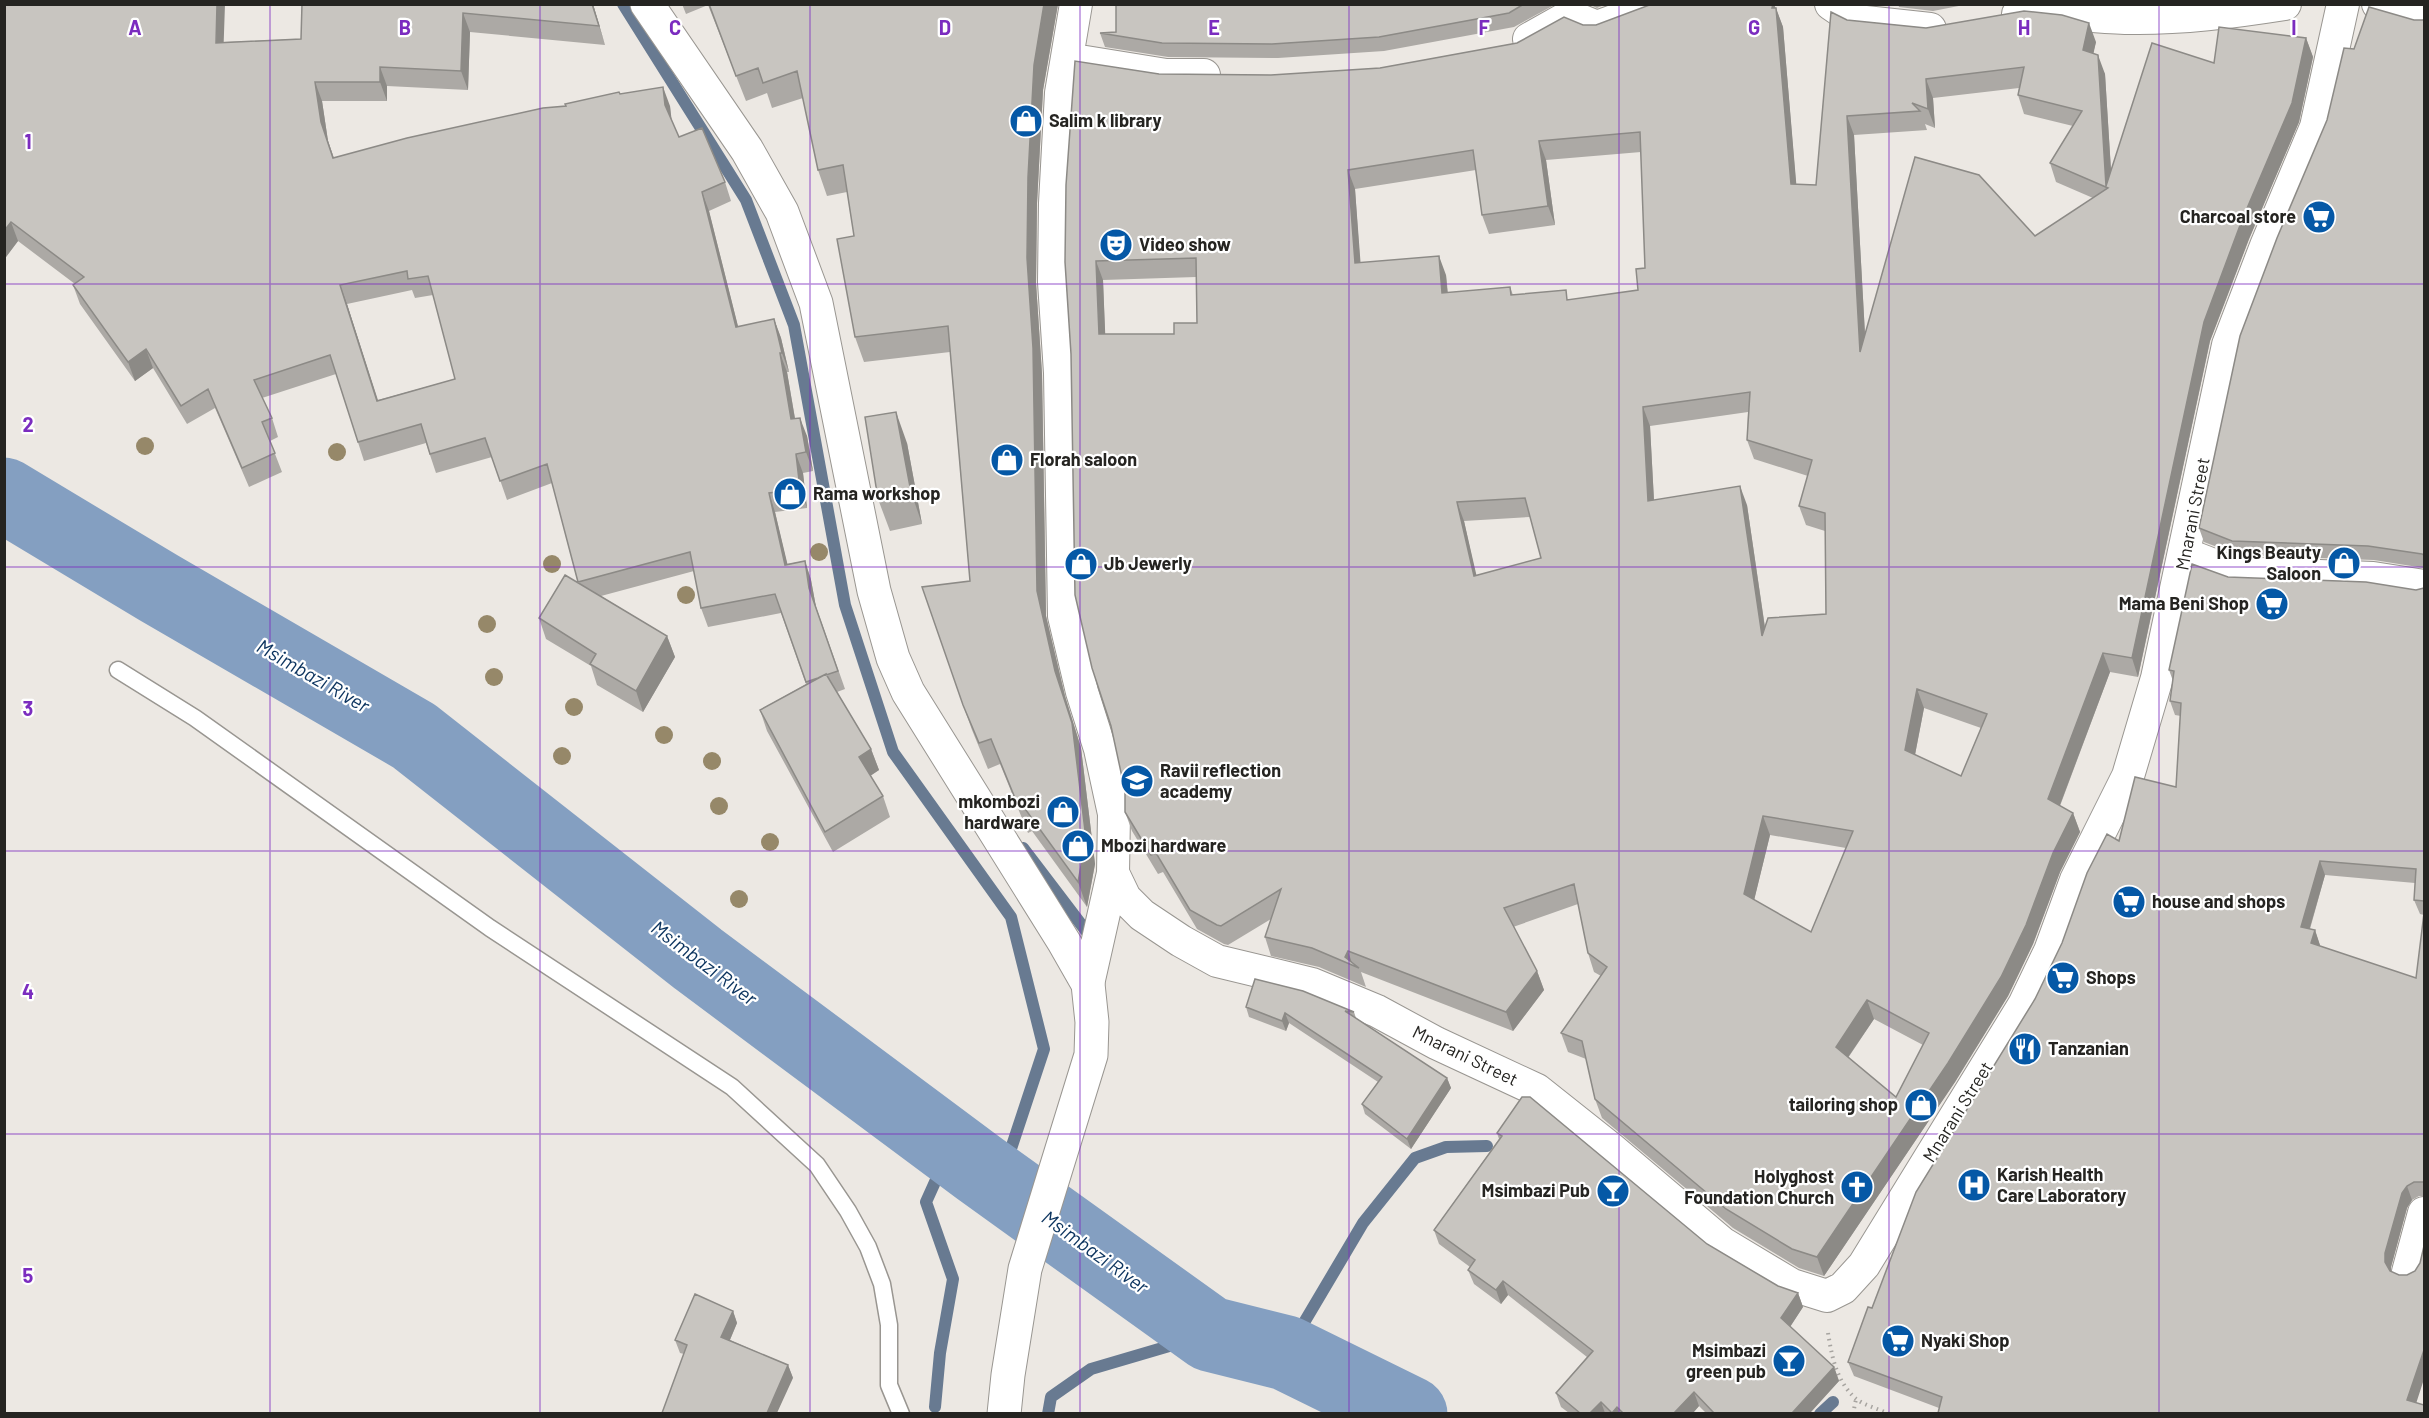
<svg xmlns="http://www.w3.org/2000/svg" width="2429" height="1418" font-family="Barlow,sans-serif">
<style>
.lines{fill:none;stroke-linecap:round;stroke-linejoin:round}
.stream{stroke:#687a91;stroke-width:12}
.river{stroke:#849fc1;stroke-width:75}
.lane-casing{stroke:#999691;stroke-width:19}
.street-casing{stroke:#999691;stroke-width:34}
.secondary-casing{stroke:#999691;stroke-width:35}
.path{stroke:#a7a4a0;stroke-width:4;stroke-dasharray:1.5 4.5;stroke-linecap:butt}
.lane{stroke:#fff;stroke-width:16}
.street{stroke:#fff;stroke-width:32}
.secondary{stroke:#fff;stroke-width:33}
.tree{fill:#968869}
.wall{fill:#aca9a5;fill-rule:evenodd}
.shaded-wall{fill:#8c8a86}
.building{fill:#c8c5c0;stroke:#8c8a86;stroke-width:1.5;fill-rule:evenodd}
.grid{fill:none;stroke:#7b2cbf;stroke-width:1.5;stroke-opacity:0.55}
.labels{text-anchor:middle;stroke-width:4.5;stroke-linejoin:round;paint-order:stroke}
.poi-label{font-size:18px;font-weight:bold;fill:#252421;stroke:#fff;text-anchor:start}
.street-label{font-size:18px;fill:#252421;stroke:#fff}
.water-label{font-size:20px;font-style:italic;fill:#0b335e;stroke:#fff}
.grid-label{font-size:20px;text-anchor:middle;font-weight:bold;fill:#7b2cbf;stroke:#fff;stroke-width:4.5;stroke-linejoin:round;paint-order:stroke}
</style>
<rect width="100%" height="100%" fill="#ece8e3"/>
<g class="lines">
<!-- stream -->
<path class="stream" d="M623,4L746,200L794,325L845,605L893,752L1011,917L1044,1049L1000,1182
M1023,848L1093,940
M1286,1353L1363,1223L1415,1158L1446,1147L1487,1146
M935,1407L940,1353L953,1279L926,1202L944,1162L980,1169
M1048,1414L1051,1397L1091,1369L1210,1334
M1820,1414L1833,1402"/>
<!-- river -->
<path class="river" d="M4,495L159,588L414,736L698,959L980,1169L1210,1334L1286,1353L1410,1414"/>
<!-- lane casing -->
<g class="lane-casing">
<path id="lane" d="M118,670L195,718L490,928L732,1087L817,1165L848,1211L868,1247L882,1284L889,1325V1385L901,1414"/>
</g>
<!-- street casing -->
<g class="street-casing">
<path id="street" d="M1076,4L1061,93L1055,203L1054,282L1060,373L1064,616L1082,692L1100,749L1114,814L1113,873L1088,984
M1831,4L1856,21L1930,29
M2378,4L2424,17
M2018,14C2048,9 2095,18 2128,18C2181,19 2234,12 2285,4
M1529,39L1570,16L1597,27L1660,4
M1067,59L1166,75H1204
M2185,554L2234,573L2373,578L2424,586
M1113,873L1125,898L1142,915L1181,941L1217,961L1312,984L1377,1011L1436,1043L1537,1090L1610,1148L1722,1243L1792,1285L1827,1296L1843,1288L1864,1265L2024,1005L2050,951L2076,880L2128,776L2157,678L2228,345L2266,246L2316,127L2343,4
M2408,1272L2424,1213"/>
</g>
<!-- secondary casing -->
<g class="secondary-casing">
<path id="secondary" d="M647,4L747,150L782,212L816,303L874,591L893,658L908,692L1064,942L1088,984L1092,1022L1091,1055L1025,1269L1008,1375L1004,1414"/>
</g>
<!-- path -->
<path class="path" d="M1828,1333C1832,1357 1836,1380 1855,1398C1863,1405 1879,1409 1889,1414
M1853,1414L1856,1399"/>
<!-- lane -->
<use href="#lane" class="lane"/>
<!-- street -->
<use href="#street" class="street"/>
<!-- secondary -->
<use href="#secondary" class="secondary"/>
</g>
<!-- trees -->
<g class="tree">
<circle cx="145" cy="446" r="9"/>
<circle cx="337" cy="452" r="9"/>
<circle cx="819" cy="552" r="9"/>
<circle cx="552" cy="564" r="9"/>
<circle cx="686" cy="595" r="9"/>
<circle cx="487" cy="624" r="9"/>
<circle cx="494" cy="677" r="9"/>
<circle cx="574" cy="707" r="9"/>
<circle cx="664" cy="735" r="9"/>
<circle cx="562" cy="756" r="9"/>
<circle cx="712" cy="761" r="9"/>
<circle cx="719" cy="806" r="9"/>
<circle cx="770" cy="842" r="9"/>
<circle cx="739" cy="899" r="9"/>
</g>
<!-- wall -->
<path class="wall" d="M4,4L223,42L301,39L302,4H593L605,45L470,32L468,90L387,86V101H322L328,141L334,158L620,94L670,106L671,120L679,137L725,182L731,201L709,211L738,327L774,319L781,338L789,372H787L795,418L807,436L813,471L803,473L807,508L775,512L787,564L805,561L811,580L816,607L845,689L837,692L871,749L879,770L870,776L883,796L890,817L833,852L767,731L760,710L806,684L781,613L708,627L701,608L694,571L601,596L667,636L675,657L643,712L597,685L591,666L546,639L539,618L578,583L552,483L507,500L492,457L436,473L426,443L364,461L336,374L262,398L272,418L278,437L270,441L282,472L249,487L215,408L187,424L153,368L135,381L80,304L73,285L75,284L18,241L6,257L4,256ZM412,290L415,298L433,295L455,379L378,400L347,304Z
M682,4H1058L1043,90L1037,203L1036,283L1042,374L1046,616L1065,696L1081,748L1095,864L1087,907L1032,831L1028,833L1000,764L988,769L972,730L963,705L970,581L950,352L864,362L855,337L854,236L847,192L827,196L818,170L803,98L772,108L767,93L746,101L708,5L686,14Z
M1116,4H1556L1514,27L1384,51L1278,58L1168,57L1105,47L1100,33L1116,32Z
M1588,4H1606L1597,8Z
M1774,4L1783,27L1796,184L1816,185L1847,20L1926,28L2096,42L2093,53L2105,74L2111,171L2214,63L2306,38L2313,57L2299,122L2249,239L2210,341L2138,677L2110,672L2060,806L2073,813L2080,832L2060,872L2033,944L2008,996L1955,1082L1824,1276L1799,1268L1733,1228L1602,1118L1595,1099L1586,1059L1568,1052L1561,1033L1601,976L1594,972L1588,953L1578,904L1513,927L1537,971L1544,990L1513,1031L1361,972L1366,987L1319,967L1271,956L1265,937L1271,919L1228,945L1224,944L1197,929L1163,872L1158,874L1132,831L1125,812V791L1071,354L1065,262L1159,74L1271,75L1380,68L1517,43L1583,25H1596ZM2019,88L2018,95L2024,114L2073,126L2050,163L2056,182L2093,198L2035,236L1865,334L1854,135L1927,130L1925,124L1935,128L1933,98ZM1641,152L1645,268L1638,290L1570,300L1513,295L1510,287L1448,293L1446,275L1360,262L1355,189L1476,170L1482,215L1489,234L1555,225L1546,160ZM1196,277L1197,323L1174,334H1105L1103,280ZM1748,412L1747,440L1754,459L1808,476L1799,506L1806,525L1825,531L1826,614L1765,627L1747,505L1654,500L1650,426ZM1530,517L1541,558L1476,576L1464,521ZM1924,708L1981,728L1961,776L1915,755ZM1770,835L1846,848L1811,932L1754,900ZM1874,1019L1923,1045L1896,1097L1848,1058Z
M1898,4H1969L1933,11L1899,7Z
M2424,19V568L2374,560L2238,555L2204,542L2199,528L2327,120L2354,49L2414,20H2423Z
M907,443L922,524L890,531L878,499Z
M2228,577L2416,590L2424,588V1196H2419L2412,1200L2407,1208L2391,1267V1271L2424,1379L1939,1408L1854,1376L1848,1362L1872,1308L2119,841L2176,787L2181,716L2175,715L2170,701L2173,681L2169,670ZM2325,875L2415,883L2414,900L2420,914L2424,915L2416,978L2320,946L2315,930L2310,929Z
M1246,1007L1354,1012L1356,1018L1447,1078L1451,1088L1411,1149L1365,1114L1362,1104L1378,1082L1289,1023L1286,1031L1249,1017Z
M1497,1133L1707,1244L1778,1286L1798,1293L1803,1307L1790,1327L1834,1367L1839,1381L1810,1413H1706L1699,1406L1693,1413H1569L1561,1407L1556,1393L1587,1357L1508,1295L1501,1304L1474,1284L1468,1270L1470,1267L1439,1244L1434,1230L1499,1139Z
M733,1311L737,1323L730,1340L788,1365L793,1378L684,1354L680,1353L675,1340Z"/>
<!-- shaded-wall -->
<path class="shaded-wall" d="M217,4H225L223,62L216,43Z
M592,4H593L605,45L599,26Z
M1044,4H1058L1043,90L1037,203L1036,283L1042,374L1046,616L1065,696L1081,748L1095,864L1087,907L1078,882L1055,671L1037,591L1027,258L1028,177L1034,65Z
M1773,4H1774L1776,10V8L1783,27L1798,204L1791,184L1772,8Z
M463,13L470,32L468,90L461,71Z
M2089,23L2096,42L2090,69L2083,50Z
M2306,38L2313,57L2299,122L2249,239L2210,341L2138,677L2132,658L2204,322Z
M2098,55L2105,74L2113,202L2106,186Z
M380,67L387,86V101L380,82Z
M1926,79L1933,98L1935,128L1928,109Z
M315,82L322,101L328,141L340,177L321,122Z
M663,87L670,106L672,123L665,105Z
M1847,116L1854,135L1867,371L1860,352Z
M1539,141L1546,160L1555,225L1548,206Z
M1348,170L1355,189L1362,282L1355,263Z
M702,192L709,211L743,346L736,327Z
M11,222L18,241L6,257L4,252V231Z
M1439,256L1446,275L1449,312L1442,293Z
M1096,261L1103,280L1106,353L1099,334Z
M340,285L347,304L384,420L377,401Z
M774,319L781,338L789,372L782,353Z
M146,349L153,368L135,381L128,362Z
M780,353L787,372L798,437L791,419Z
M1643,407L1650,426L1655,520L1648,501Z
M896,412L907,443L922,524L911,492Z
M800,418L807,436L813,471L806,452Z
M796,454L803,473L807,508L800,489Z
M1740,486L1747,505L1769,656L1762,636Z
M769,493L775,512L792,583L785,565Z
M1457,502L1464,521L1481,595L1474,576Z
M805,561L811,580L816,607L845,689L809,588Z
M667,636L675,657L643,712L636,691Z
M2103,653L2110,672L2055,818L2048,799Z
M1917,689L1924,708L1912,770L1905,750Z
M871,749L879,770L867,778L859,757Z
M2073,813L2080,832L2060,872L2033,944L2008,996L1955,1082L1824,1276L1817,1257L2053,853Z
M1763,816L1770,835L1751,913L1744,894Z
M2320,861L2325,875L2306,941L2301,927Z
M2315,930L2320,945L2317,957L2311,943Z
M1348,951L1353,966L1345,957Z
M1537,971L1544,990L1513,1031L1506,1012Z
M1867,1000L1874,1019L1842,1066L1836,1047Z
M1285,1013L1289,1023L1286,1031L1282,1021Z
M1447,1078L1451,1088L1411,1149L1407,1139Z
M2407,1186L2412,1200L2407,1208L2391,1267V1276L2385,1262V1253L2402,1193Z
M1503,1281L1508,1295L1501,1304L1496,1290Z
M1798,1293L1803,1307L1786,1333L1781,1318Z
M733,1311L737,1323L726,1349L721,1337Z
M2424,1350V1379L2413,1413L2407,1400Z
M788,1365L793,1378L777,1413H767Z
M1834,1367L1839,1381L1810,1413H1794L1793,1412Z
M1694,1392L1699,1406L1693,1413H1674Z
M1601,1402L1605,1413H1590Z
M1617,1407L1619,1413H1612Z"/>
<!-- building -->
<path class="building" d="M4,4H217L216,43L301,39L302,4H592L599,26L463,13L461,71L380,67V82H315L321,122L333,158L407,138L543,108L566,106L565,104L619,92L620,94L663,87L665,105L679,137L702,128L725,182L702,192L736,327L774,319L782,353H780L791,419L800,418L806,452L796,454L800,489L769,493L785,565L805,561L809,588L838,671L826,675V674L818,678L806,682L775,594L701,608L690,552L578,582L547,464L500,481L485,438L430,454L421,424L358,442L330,355L254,380L272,418L262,422L275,453L242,468L208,389L181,406L146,349L128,362L73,285L84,277L11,222L4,231ZM407,271L408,279L428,276L455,379L377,401L340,285Z
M709,4H1044L1034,65L1028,177L1027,258L1033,348L1037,591L1055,671L1072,723L1086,839L1078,882L1023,806L1019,808L991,739L979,743L963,705L922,587L970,581L948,326L855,337L837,239L854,236L843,165L818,170L797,71L763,83L758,68L736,76Z
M1116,4H1524L1509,13L1379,37L1272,44L1162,43L1100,33L1116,32Z
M1652,4H1773L1772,8H1776L1791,184L1816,185L1831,12L1847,20L1926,28L2024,11L2062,15L2089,23L2083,50L2098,55L2106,186L2152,43L2214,63L2219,27L2306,38L2292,103L2242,220L2204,322L2132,658L2103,653L2048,799L2073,813L2053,853L2026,925L2001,977L1948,1063L1817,1257L1792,1249L1726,1209L1595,1099L1582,1041L1561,1033L1607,967L1588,953L1574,884L1504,908L1537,971L1506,1012L1348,951L1345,957L1359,968L1312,948L1265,937L1281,889L1221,926L1217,925L1190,910L1156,853L1151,855L1125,812V791L1111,726L1092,668L1075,595L1071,354L1065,262L1066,185L1075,61L1159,74L1271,75L1380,68L1517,43L1564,17L1583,25H1596ZM2024,67L2018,95L2082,111L2050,163L2108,188L2035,236L1979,175L1915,157L1860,352L1847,116L1920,111L1912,103L1928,109L1926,79ZM1640,132L1645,268L1636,269L1638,290L1567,300L1566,290L1511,295L1510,287L1442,293L1439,256L1355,263L1348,170L1473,150L1482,215L1548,206L1539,141ZM1196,258L1197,323H1174V334H1099L1096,261ZM1750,392L1747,440L1812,460L1799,506L1825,513L1826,614L1768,618L1762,636L1740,486L1648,501L1643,407ZM1525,498L1541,558L1474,576L1457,502ZM1917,689L1987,714L1961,776L1905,750ZM1763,816L1853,831L1811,932L1744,894ZM1867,1000L1929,1033L1896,1097L1836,1047Z
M2369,7L2414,20H2423L2424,19V555L2422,554L2368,546L2232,541L2199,528L2240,336L2277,238L2327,120L2344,48L2354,49Z
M896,412L911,492L878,499L865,417Z
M2192,564L2228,577L2366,582L2416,590L2424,588V901L2414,900L2416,869L2320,861L2301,927L2315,930L2311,943L2416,978L2424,913V1182H2414L2407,1186L2402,1193L2385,1253V1262L2390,1271L2399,1275H2407L2415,1271L2420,1263L2424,1246V1350L2407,1400L2424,1405V1413H1938L1942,1397L1848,1362L1868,1307L1872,1308L1916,1192L2035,999L2062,943L2087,873L2107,834L2119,841L2135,777L2176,787L2181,703L2170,701L2174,671L2169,670Z
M565,575L667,636L636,691L590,664L596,654L539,618Z
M826,674L871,749L859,757L883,796L825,832L760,710Z
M1255,979L1303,991L1354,1012L1345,1011L1447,1078L1407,1139L1362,1104L1382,1077L1285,1013L1282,1021L1246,1007Z
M1522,1097H1530L1707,1244L1778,1286L1798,1293L1781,1318L1834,1367L1793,1412L1794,1413H1714L1694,1392L1674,1413H1623L1617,1407L1612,1413L1601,1402L1590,1413H1580L1556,1393L1593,1351L1503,1281L1496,1290L1468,1270L1475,1260L1434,1230L1502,1136L1497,1133Z
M695,1294L733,1311L721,1337L788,1365L767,1413H662L687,1345L675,1340Z"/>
<!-- grid -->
<path class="grid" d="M270,4V1414M540,4V1414M810,4V1414M1080,4V1414M1349,4V1414M1619,4V1414M1889,4V1414M2159,4V1414M4,284H2424M4,567H2424M4,851H2424M4,1134H2424"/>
<!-- icons -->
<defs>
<g id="shop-disc" transform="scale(1.725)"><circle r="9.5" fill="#0558a6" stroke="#fff"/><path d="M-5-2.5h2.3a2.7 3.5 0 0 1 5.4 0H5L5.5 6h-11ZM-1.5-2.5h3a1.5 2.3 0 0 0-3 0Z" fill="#fff"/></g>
<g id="supermarket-disc" transform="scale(1.725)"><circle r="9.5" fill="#0558a6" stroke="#fff"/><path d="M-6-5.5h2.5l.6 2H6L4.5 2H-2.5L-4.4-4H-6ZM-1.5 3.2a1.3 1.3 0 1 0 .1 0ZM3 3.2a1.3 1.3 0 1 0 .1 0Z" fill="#fff"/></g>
<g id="theatre-disc" transform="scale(1.725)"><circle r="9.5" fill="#0558a6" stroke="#fff"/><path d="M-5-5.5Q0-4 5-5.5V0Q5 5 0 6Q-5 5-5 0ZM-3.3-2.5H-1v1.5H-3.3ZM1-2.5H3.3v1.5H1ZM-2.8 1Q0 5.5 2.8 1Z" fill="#fff"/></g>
<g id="school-disc" transform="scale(1.725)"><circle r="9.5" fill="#0558a6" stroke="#fff"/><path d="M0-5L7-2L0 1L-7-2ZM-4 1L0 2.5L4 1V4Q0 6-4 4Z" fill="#fff"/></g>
<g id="restaurant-disc" transform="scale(1.725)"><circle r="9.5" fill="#0558a6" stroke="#fff"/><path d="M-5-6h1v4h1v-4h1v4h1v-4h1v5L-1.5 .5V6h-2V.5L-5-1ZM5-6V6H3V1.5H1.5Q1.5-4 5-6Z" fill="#fff"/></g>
<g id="hospital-disc" transform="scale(1.725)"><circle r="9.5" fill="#0558a6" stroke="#fff"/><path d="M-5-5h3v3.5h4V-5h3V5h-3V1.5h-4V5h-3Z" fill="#fff"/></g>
<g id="church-disc" transform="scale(1.725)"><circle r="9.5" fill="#0558a6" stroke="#fff"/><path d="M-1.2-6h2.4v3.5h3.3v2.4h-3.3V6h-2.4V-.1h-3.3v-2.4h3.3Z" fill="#fff"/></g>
<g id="bar-disc" transform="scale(1.725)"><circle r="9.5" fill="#0558a6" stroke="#fff"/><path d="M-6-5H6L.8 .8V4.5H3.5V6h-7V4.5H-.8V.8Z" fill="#fff"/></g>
</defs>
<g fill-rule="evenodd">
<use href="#shop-disc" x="1026" y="121"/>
<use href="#supermarket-disc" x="2319" y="217"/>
<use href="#theatre-disc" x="1116" y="245"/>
<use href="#shop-disc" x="1007" y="460"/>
<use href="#shop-disc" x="790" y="494"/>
<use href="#shop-disc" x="2344" y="563"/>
<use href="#shop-disc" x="1081" y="564"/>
<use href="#supermarket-disc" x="2272" y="604"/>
<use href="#school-disc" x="1137" y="781"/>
<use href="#shop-disc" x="1063" y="812"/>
<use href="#shop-disc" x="1078" y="846"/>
<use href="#supermarket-disc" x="2129" y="902"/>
<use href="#supermarket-disc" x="2063" y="978"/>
<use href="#restaurant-disc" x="2025" y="1049"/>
<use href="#shop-disc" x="1921" y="1105"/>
<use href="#hospital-disc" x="1974" y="1185"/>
<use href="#church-disc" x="1857" y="1187"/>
<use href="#bar-disc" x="1613" y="1191"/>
<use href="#supermarket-disc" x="1898" y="1341"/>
<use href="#bar-disc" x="1789" y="1361"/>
</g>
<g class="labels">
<!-- poi labels -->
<g class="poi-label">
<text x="1049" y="127">Salim k library</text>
<text x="2296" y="223" text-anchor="end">Charcoal store</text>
<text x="1139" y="251">Video show</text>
<text x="1030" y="466">Florah saloon</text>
<text x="813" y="500">Rama workshop</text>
<text x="2321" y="559" text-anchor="end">Kings Beauty<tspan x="2321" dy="21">Saloon</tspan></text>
<text x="1104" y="570">Jb Jewerly</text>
<text x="2249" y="610" text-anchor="end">Mama Beni Shop</text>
<text x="1160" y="777">Ravii reflection<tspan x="1160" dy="21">academy</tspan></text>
<text x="1040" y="808" text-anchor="end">mkombozi<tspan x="1040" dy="21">hardware</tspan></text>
<text x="1101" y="852">Mbozi hardware</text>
<text x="2152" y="908">house and shops</text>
<text x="2086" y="984">Shops</text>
<text x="2048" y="1055">Tanzanian</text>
<text x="1898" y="1111" text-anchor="end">tailoring shop</text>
<text x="1997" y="1181">Karish Health<tspan x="1997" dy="21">Care Laboratory</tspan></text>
<text x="1834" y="1183" text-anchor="end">Holyghost<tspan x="1834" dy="21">Foundation Church</tspan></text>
<text x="1590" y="1197" text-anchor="end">Msimbazi Pub</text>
<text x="1921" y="1347">Nyaki Shop</text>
<text x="1766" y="1357" text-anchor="end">Msimbazi<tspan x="1766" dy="21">green pub</tspan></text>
</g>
<!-- street labels -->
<g class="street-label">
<text transform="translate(2193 514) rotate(-79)" y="6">Mnarani Street</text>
<text transform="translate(1465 1056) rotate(26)" y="6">Mnarani Street</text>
<text transform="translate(1958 1112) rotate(-58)" y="6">Mnarani Street</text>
</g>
<!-- water labels -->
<g class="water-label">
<text transform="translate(313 676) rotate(30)" y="7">Msimbazi River</text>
<text transform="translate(704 963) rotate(37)" y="7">Msimbazi River</text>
<text transform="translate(1095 1252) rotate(36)" y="7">Msimbazi River</text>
</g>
</g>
<g class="grid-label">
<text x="135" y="35">A</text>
<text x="405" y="35">B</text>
<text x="675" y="35">C</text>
<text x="945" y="35">D</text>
<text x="1214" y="35">E</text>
<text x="1484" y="35">F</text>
<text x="1754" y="35">G</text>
<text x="2024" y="35">H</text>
<text x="2294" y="35">I</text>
<text x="28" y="149">1</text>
<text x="28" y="432">2</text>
<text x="28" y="716">3</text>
<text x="28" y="999">4</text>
<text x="28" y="1283">5</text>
</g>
<!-- border -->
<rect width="2429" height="1418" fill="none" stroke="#252421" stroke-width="12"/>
</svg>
